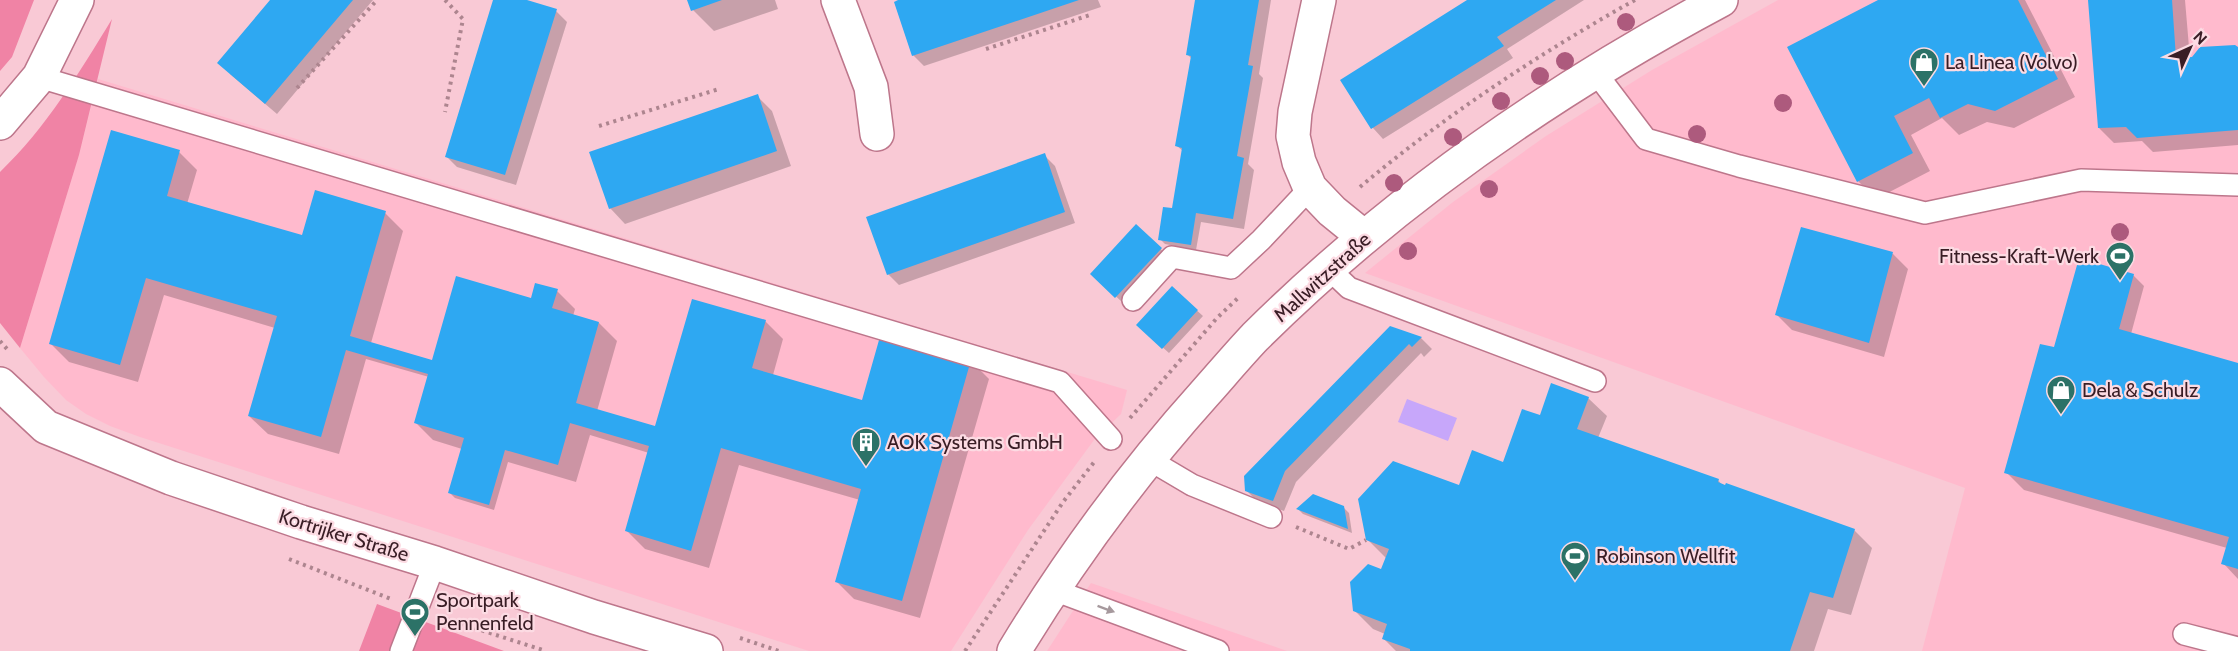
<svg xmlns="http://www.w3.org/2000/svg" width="2238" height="651" font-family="Cabin,sans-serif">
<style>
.built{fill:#ffbacd}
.green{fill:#f083a5}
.water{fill:#c7a7fa}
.shadow{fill:#0003}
.building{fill:#2ea8f2}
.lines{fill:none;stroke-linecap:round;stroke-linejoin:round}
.lane-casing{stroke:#bd768b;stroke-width:24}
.street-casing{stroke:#bd768b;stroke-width:36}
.secondary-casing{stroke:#bd768b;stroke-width:36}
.path{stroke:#ad858f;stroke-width:4;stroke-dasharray:3 4.5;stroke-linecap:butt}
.lane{stroke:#fff;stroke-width:21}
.street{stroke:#fff;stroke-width:33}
.secondary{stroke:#fff;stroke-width:33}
.tree{fill:#ad5a7d}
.oneway{fill:#a6999d}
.labels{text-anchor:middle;stroke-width:4.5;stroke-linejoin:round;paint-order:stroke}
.poi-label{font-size:20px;fill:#391d25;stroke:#fcdbe3;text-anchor:start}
.street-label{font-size:20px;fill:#391d25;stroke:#fcdbe3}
</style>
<rect width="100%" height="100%" fill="#f9c9d5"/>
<!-- built -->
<path class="built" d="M1778,0H2238V651H1922L1965,488L1365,273L1453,202L1546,136L1652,70Z
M98,79L1127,390L1121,414L1094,440L1028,530L951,651H809L140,437L110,426L86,414L66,400L44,377L20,348L79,155Z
M1091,583L1287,651H1047Z"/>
<!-- green -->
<path class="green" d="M0,0H34L12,57L0,71Z
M112,19L79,155L20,348L0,323V172C46,128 79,73 112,19Z
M377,604L504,651H359Z"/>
<!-- water -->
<path class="water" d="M1407,399L1457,418L1448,441L1398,422Z"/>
<!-- shadow -->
<path class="shadow" d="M272,0H373L277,114L230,74Z
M494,0H521L556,11L567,22L516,185L457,167L446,156Z
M689,0H775L778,9L714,31L693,10Z
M903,0H1098L1101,7L924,66L913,55Z
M1197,0H1271L1259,74L1263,78L1248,164L1254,170L1244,229L1201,222L1196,250L1165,244L1160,239L1176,211L1183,151L1177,146L1192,59L1187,54Z
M1470,0H1584L1507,49L1513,58L1383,139L1373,128L1343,80Z
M1881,0H2025L2075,97L2014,128L1987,122L1959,135L1942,118L1911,135L1930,171L1876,199L1858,181Z
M2090,0H2185L2190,59L2238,49V145L2153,152L2142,141L2114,143L2099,128Z
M757,96L772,111L791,166L625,224L610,208Z
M179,152L197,170L187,204L303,237L385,213L403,231L371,343L433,361L532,300L557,291L575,309L573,316L599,323L617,341L597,411L654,427L765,321L783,339L773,375L863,401L971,361L989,379L920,618L854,599L836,581L860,500L739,465L709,568L645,549L627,531L649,453L590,435L576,482L508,462L494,510L455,498L450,493L462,449L433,440L415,422L429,377L366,359L339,454L268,434L249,416L275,328L164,295L138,382L69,362L51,344Z
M1044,155L1055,166L1075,223L899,285L888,274Z
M1136,226L1166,254L1122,302L1092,274Z
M1802,229L1893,254L1908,269L1884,357L1792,330L1777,315Z
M2133,275L2144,286L2131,334L2238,364V579L2223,563L2227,548L2024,490L2006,472L2059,350Z
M1172,288L1203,316L1169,353L1143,330Z
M1390,327L1421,338L1432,349L1424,357L1421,353L1296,482L1284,511L1257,501L1246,490Z
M1588,398L1607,416L1598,438L1718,480L1723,486L1854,530L1872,548L1851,615L1828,609L1814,651H1396L1384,639L1385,634L1373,629L1355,611L1382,571L1386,558L1367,539L1504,463L1541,417Z
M1343,507L1349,513L1352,533L1303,514L1298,509Z"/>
<!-- building -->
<path class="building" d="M270,0H353L265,104L217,63Z
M493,0H527L557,9L505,175L445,157Z
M687,0H722L691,11Z
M898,0H1079L912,56L894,2Z
M1195,0H1259L1248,65L1253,66L1237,156L1244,158L1233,219L1196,213L1191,245L1158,240L1163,207L1172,208L1182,148L1175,146L1191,56L1186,55Z
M1467,0H1556L1497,37L1504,46L1371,129L1340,80Z
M1878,0H2018L2058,79L1995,111L1968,104L1940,118L1929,98L1894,116L1913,153L1857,182L1787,47Z
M2088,0H2172L2176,58L2192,57L2200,47L2235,45L2238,47V130L2137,138L2126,127L2098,128Z
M758,94L777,151L609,209L589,152Z
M111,130L180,150L167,196L302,235L315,190L386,211L350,336L432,360L456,276L531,298L535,283L558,289L552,308L599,322L576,403L655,426L692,299L766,320L752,368L862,400L881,333L971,360L902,601L835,582L861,489L721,448L691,551L625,531L649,446L570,423L558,465L505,450L489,505L448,493L464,438L414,423L428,374L346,350L321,437L248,416L277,316L146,278L120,365L49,344Z
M1045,153L1065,212L887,275L866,217Z
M1136,224L1162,248L1115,298L1090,274Z
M1801,227L1893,252L1869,343L1775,315Z
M2079,258L2134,274L2119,329L2238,363V569L2221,564L2229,537L2004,473L2040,344L2054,347Z
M1172,286L1198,310L1162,349L1136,325Z
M1390,326L1422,337L1412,347L1409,344L1285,471L1273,501L1245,491L1244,476Z
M1551,383L1589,397L1577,429L1719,479L1718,482L1725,485L1726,483L1855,529L1833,598L1810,592L1790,651H1410V649L1382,639L1387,624L1353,611L1350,582L1368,564L1381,569L1389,549L1366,540L1358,499L1393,461L1459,485L1472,450L1503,462L1522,409L1540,415Z
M1313,494L1344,506L1348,529L1296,509Z"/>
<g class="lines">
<!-- lane casing -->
<g class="lane-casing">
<path id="lane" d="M1596,73L1646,139L1739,166L1925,213L2081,180L2238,185
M39,77L1060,382L1111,439
M1329,269L1349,288L1595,381
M1133,300L1172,257L1231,268L1261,240L1310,188
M1148,459L1192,485L1271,517
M1051,589L1218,651
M2184,634L2238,648
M401,651L435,563"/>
</g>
<!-- street casing -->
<g class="street-casing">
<path id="street" d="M838,0L871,87L877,134
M1319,0L1295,112L1293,136L1299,162L1310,188L1332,211L1364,237
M0,123L39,77L77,0
M0,384L46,427L171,478L301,522L435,563L594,617L706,651"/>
</g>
<!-- secondary casing -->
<g class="secondary-casing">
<path id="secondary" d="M1014,651C1070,559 1134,472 1206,392C1222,374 1238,355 1255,337C1391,202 1552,90 1721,0"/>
</g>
<!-- path -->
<path class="path" d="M445,0L463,19L445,112
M986,49L1090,15
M297,88L377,0
M599,126L719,89
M1360,187C1443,117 1540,53 1635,0
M0,341L7,349
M1130,418L1217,318L1239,297
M1296,527L1349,549L1366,540
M289,559L391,599
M446,619L546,651
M740,638L779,651
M965,651L1063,502L1095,461"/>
<!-- lane -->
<use href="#lane" class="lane"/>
<!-- street -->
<use href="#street" class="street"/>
<!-- secondary -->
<use href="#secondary" class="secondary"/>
</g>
<!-- trees -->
<g class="tree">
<circle cx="1626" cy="22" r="9"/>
<circle cx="1565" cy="61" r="9"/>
<circle cx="1540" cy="76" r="9"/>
<circle cx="1501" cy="101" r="9"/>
<circle cx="1783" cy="103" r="9"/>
<circle cx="1697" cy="134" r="9"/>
<circle cx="1453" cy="137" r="9"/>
<circle cx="1394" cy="183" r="9"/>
<circle cx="1489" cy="189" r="9"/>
<circle cx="2120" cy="232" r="9"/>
<circle cx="1408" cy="251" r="9"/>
</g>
<!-- one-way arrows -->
<defs><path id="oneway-solid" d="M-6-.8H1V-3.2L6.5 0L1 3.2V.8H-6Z" transform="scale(1.5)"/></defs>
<use class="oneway" href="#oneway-solid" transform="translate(1106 609) rotate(20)"/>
<!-- icons -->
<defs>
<g id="shop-pin" transform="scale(1.5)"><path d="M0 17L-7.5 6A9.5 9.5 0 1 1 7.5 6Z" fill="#2c7267" stroke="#fcdbe3"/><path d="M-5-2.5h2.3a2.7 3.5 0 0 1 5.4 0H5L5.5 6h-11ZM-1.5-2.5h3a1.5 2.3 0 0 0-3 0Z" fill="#fff"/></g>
<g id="stadium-pin" transform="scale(1.5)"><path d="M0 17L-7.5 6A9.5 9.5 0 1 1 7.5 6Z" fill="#2c7267" stroke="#fcdbe3"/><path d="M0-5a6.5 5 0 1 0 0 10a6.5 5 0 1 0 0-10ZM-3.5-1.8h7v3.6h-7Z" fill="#fff"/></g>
<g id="building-pin" transform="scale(1.5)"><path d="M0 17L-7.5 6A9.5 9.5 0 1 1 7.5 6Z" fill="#2c7267" stroke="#fcdbe3"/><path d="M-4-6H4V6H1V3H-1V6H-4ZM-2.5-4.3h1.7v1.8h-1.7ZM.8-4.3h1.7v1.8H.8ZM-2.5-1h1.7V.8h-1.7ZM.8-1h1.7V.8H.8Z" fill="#fff"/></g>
</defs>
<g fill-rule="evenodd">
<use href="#shop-pin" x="1924" y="62"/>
<use href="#stadium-pin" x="2120" y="256"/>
<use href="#shop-pin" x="2061" y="390"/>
<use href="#building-pin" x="866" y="442"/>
<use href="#stadium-pin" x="1575" y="556"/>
<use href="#stadium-pin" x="415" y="612"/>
</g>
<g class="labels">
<!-- poi labels -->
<g class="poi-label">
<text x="1945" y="69">La Linea (Volvo)</text>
<text x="2099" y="263" text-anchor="end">Fitness-Kraft-Werk</text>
<text x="2082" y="397">Dela &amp; Schulz</text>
<text x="887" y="449">AOK Systems GmbH</text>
<text x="1596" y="563">Robinson Wellfit</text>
<text x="436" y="607">Sportpark<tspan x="436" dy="23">Pennenfeld</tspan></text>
</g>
<!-- street labels -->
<g class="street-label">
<text transform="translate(1322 277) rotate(-42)" y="7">Mallwitzstraße</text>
<text transform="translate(344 535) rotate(17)" y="7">Kortrijker Straße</text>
</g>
</g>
<!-- north arrow -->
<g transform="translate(2190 48) rotate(45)" stroke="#fcdbe3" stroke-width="4.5" paint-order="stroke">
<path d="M0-4.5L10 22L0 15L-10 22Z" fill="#391d25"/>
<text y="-9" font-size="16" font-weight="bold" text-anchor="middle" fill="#391d25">N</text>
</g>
</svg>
